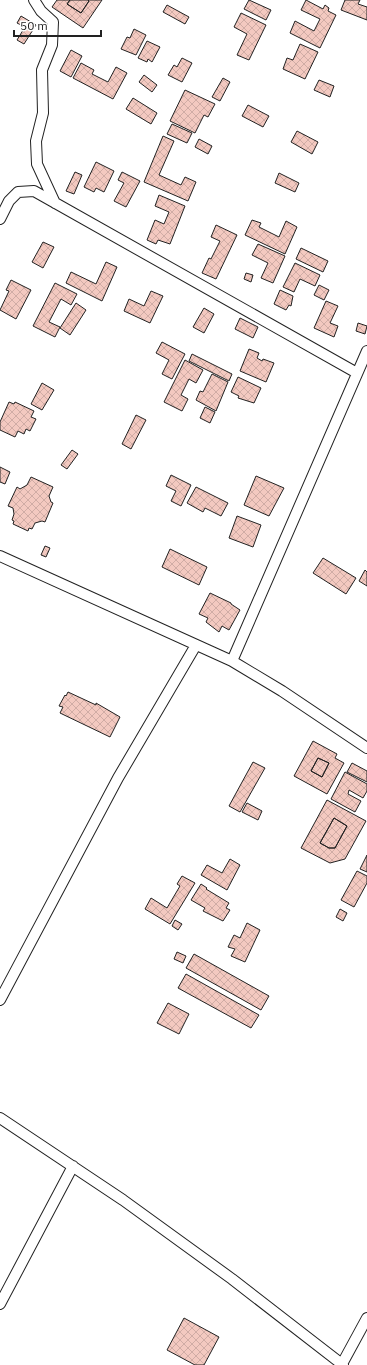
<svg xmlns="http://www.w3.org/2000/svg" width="367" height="1365" font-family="'IBM Plex Sans',sans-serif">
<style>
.building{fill:url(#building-cross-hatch);stroke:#222;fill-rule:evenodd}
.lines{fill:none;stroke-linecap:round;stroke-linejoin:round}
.minor-casing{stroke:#222;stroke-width:12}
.minor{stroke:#fff;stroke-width:10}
</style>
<defs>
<pattern id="building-cross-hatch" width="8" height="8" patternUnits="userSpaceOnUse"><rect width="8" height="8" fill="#f3c9c0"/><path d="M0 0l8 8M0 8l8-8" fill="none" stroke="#d0aca5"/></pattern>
</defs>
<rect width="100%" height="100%" fill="#fff"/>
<!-- building -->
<path class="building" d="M57,0H70L67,4L81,13L89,1L88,0H102L83,28L52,7Z
M70,0H88L89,1L81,13L67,4Z
M249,0L271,10L266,20L244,9Z
M306,0L323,9L325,5L329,8L328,11L336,15L320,48L290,33L295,21L314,31L320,19L301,10Z
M345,0H360L358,4L367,7V20L341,10Z
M167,5L189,17L185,24L163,12Z
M241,13L266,25L249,60L237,55L247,34L234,27Z
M21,16L36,25L24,44L17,40L25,27L17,23Z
M134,29L146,35L136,55L121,49L127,37L130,38Z
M147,41L160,47L152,62L148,59L147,62L138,58Z
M300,44L318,52L305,79L283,69L287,58L293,60Z
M71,50L82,56L71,77L60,71Z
M182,58L192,63L182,82L168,75L174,65L177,67Z
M81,63L94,70L92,74L108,82L116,67L127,73L113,99L73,78Z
M144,75L157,85L152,92L139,82Z
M223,78L230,82L220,101L212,97Z
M319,80L334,86L330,97L314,90Z
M185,90L215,104L208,117L204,115L195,133L170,121Z
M133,98L157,113L151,124L126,109Z
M248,105L269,116L263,127L242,116Z
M172,124L192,133L187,143L167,134Z
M297,131L318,142L312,154L291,142Z
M163,136L174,141L159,175L181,185L185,177L196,182L188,201L144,182Z
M199,139L212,146L208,154L195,147Z
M96,162L114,171L104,192L96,188L94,192L84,187Z
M75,172L82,175L74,194L66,191Z
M122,172L140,181L126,207L114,201L124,183L118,180Z
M279,173L299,183L295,192L275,183Z
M159,195L185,206L170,244L158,240L156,244L147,240L155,220L164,224L169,212L155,206Z
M252,220L261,223L259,227L279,237L286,221L297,227L285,254L245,235Z
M216,225L237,235L216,279L202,273L209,258L211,259L220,241L211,237Z
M43,242L54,247L43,268L32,262Z
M258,244L285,256L273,283L261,278L268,263L252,255Z
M301,248L328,261L323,272L296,259Z
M106,262L117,267L102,301L66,283L71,272L96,284Z
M295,263L320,275L315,286L300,279L294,292L283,287Z
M246,273L253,275L251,282L244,279Z
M11,280L31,290L16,319L0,310L9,291L6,290Z
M55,283L77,294L71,305L61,299L49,322L60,327L55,337L33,326Z
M319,285L329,290L324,300L314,295Z
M280,290L293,296L291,306L289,305L286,310L274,304Z
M151,291L163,296L150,323L124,311L129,299L144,306Z
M326,301L338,306L330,323L338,326L334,337L314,328Z
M76,303L86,310L70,335L60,328Z
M204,308L214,314L204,333L193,327Z
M240,318L258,327L253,338L235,329Z
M358,323L367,326L365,334L356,331Z
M162,342L185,354L172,379L162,374L169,360L156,353Z
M249,349L259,353L257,358L262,361L263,359L274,363L266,382L240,371Z
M192,354L232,374L229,381L189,361Z
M185,360L203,370L196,383L189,379L181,395L188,399L182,411L164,402Z
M212,374L228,382L216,411L196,400L200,391L203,392Z
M238,377L261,388L254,403L238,398L239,396L231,392Z
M42,383L54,390L42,410L31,404Z
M9,402L14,404L15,402L34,411L31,417L36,419L30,431L26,429L24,434L18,431L15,437L0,430V422Z
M205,407L215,412L210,423L200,418Z
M136,415L146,420L131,449L122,444Z
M72,450L78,454L67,469L61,465Z
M0,467L10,472L5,484L0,482Z
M171,475L191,485L181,506L171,501L176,491L166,486Z
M256,476L284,488L269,516L244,505Z
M31,477L53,487L49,496L51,502L53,503L45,522L42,521L35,523L32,529L29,528L28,531L13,524L14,521L12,520L14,514L13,508L8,506L17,487L20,489L27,485Z
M196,487L228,503L221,516L205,508L203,512L187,503Z
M237,516L261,525L253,547L229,538Z
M45,546L50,548L46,557L41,555Z
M170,549L207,567L199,585L162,567Z
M323,558L356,578L346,594L313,573Z
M365,570L367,572V586L359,581Z
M210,593L231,603V604L240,610L229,630L222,626L219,632L206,622L208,618L199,614Z
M68,692L96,705V703L120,717L110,737L60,713L63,707L59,706L65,695L66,696Z
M313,741L337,754L335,758L344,763L327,794L294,776ZM318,758L329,763L322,777L311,771Z
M318,758L329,763L322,777L311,771Z
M253,762L265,768L240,812L229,806Z
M352,763L367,771V782L347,772Z
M345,772L367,784V791L363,798L349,790L348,794L361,801L355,812L331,799Z
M327,800L366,821L345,859L330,863L301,848ZM334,818L347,826L335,848H329L320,843Z
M247,803L262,811L258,820L242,812Z
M334,818L347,826L335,848H329L320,843Z
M367,855V872L360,869Z
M230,859L240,865L227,890L201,875L207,865L222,873Z
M357,871L367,876V883L354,907L341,900Z
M182,876L195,883L170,924L145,909L151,898L167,908L180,886L177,884Z
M201,884L207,888L206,889L229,903L226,908L230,910L223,921L203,911L205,908L191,900Z
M340,909L347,913L343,921L336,917Z
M175,920L182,924L178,930L172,926Z
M247,923L260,930L245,962L231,956L235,949L228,947L234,935L240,938Z
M177,952L186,956L183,963L174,959Z
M194,954L269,996L261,1010L186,968Z
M186,974L259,1015L251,1028L178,988Z
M168,1003L189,1014L179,1034L157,1023Z
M184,1318L219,1337L204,1365H195L167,1350Z"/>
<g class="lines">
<!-- minor casing -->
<g class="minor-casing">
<path id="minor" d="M34,0L41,11L53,22L52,45L42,70L43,113L36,141L37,164L55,203
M0,219L9,201L18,192L34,191L357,373
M0,556L232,661L282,691L367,748
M232,661L367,351
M0,1000L118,778L196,645
M0,1118L123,1200L232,1279L343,1365
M0,1304L73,1166
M342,1364L367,1318"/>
</g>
<!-- minor -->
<use href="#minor" class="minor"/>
</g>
<!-- scale -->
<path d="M14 30v6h87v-6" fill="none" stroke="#222222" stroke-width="2"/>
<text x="20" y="30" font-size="12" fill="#222222" stroke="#ffffff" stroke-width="3" paint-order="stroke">50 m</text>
</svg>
